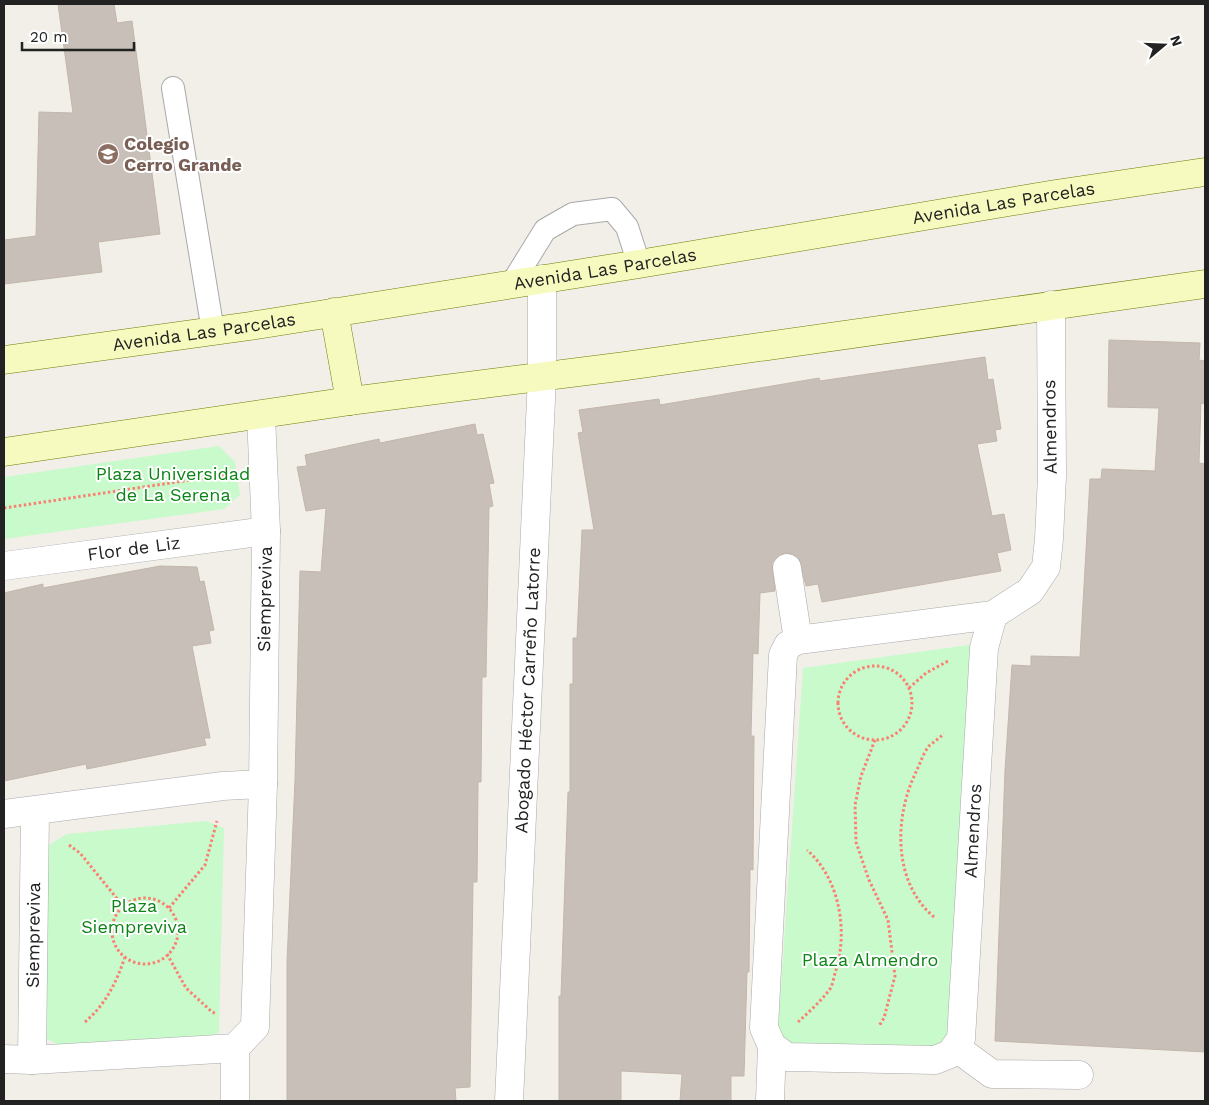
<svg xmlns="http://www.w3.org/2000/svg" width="1209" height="1105" font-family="'Work Sans',sans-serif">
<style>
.park{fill:#c8facc}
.building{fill:#c7bfb8;stroke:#c4b6ab}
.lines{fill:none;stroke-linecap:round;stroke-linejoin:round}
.lane-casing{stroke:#a9a9a9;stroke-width:24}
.street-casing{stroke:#a9a9a9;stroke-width:29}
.secondary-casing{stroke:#707d05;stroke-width:29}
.path{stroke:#fa8072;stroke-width:3;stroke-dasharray:2.5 2.5;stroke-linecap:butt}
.lane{stroke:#fff;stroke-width:22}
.street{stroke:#fff;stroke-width:28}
.secondary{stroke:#f7fabf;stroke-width:28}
.labels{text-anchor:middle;stroke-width:4;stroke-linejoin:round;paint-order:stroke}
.education-label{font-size:18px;font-weight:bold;fill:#785e54;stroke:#fff;text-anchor:start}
.street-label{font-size:18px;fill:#222;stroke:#fff}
.park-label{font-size:18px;fill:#0c8416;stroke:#fff}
</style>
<rect width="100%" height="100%" fill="#f2efe9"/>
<!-- park -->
<path class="park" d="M219,446L235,462L240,495L224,509L4,539V477Z
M976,644L952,1041L934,1054L791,1048L778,1030L803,668Z
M206,821L224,828L219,1032L204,1042L61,1046L47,1039L45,847L67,834Z"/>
<!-- building -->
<path class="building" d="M58,4H114L117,23L132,21L160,234L98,242L102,272L4,284V240L36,236L39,112L73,113Z
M1109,340L1200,343L1199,360L1205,361V404L1201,403L1199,463L1205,464V1052L995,1041L1005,770L1012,665L1031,666V656L1080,657L1090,479H1101L1102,469L1155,471L1159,408L1108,407Z
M985,357L988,380L993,379L1001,429L995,430L997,441L977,444L992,516L1004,514L1011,550L997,553L1001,571L822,602L818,584L806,586L799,559L793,554L785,553L778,556L772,563L775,591L760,593L758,654L753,653L751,736H754L753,870L750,869L749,972H747L744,1076H731V1101H680L682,1074L621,1071V1101H559V996H561L568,792H570V684H573V638H577L582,530H594L578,433L583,432L579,410L659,399L660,405L819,378L820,381Z
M475,424L477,435L483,434L494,483L489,484L493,506L489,507L486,677H482L481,782H478L477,882H473L470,1087L455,1088L456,1101H287V962L295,780L300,571L321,572L326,508L306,511L297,467L307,466L305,455L379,439L380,443Z
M160,566L197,567L200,582L204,581L214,630L209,631L211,643L192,646L210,738H204L206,745L87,769L86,764L4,781V593L43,584V588Z"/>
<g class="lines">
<!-- lane casing -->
<g class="lane-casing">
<path id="lane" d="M173,88L213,331
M511,285L545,230L573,214L612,209L627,227L639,264"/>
</g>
<!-- street casing -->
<g class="street-casing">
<g id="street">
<path d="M261,415L266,531L263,784"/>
<path id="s1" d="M4,566L266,531"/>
<path d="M787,568L798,640"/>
<path d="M993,615L984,648L961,1039L950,1054L935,1060L787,1057L772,1046L764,1028L783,655L788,645L798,640L993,615L1030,591L1046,567L1049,539L1052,476L1051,305"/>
<path d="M4,814L223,786L263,784L255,1027L235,1048L32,1060L4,1059"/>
<path d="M955,1047L992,1074L1079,1075"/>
<path d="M235,1048V1101"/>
<path id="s2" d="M32,1060L35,811"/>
<path id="s3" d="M509,1101L542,377V279"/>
<path d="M770,1101L772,1046"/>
</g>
</g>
<!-- secondary casing -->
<g class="secondary-casing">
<g id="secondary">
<path d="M334,312L350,401"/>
<path id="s4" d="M4,360L250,326L639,264L1056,194L1205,172"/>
<path d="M4,452L350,401L626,366L1205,284"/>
</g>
</g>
<!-- path -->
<path class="path" d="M4,508L230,474
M838 703a37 37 0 1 1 74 0a37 37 0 1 1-74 0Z
M909,688L926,673L950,660
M875,740L861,776L855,805L856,842L869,880L888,920L895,976L884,1018L879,1026
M69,845L80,853L123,906
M112 931a33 33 0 1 1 66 0a33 33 0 1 1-66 0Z
M169,908L205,865L217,821
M934,917C892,882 894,815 917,770C920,763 924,752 929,746C934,742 939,738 944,734
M167,954L186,988L212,1012L217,1014
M85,1022C106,1004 116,983 125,957
M798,1022C809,1012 821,1001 830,989C833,984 834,976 836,970C848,931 840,879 807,850"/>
<!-- lane -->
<use href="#lane" class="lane"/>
<!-- street -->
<use href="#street" class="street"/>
<!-- secondary -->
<use href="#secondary" class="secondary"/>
</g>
<!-- icons -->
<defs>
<g id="school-disc" transform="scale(1.125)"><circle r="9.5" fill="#8d6e63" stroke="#fff"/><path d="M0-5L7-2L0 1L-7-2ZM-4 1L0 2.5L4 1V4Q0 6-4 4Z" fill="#fff"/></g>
</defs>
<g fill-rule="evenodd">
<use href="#school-disc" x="108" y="154"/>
</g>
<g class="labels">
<!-- education labels -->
<g class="education-label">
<text x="124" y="150">Colegio<tspan x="124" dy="21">Cerro Grande</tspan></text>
</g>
<!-- street labels -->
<g class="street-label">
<text dy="6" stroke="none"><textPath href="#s4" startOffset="1012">Avenida Las Parcelas</textPath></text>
<text dy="6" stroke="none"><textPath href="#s4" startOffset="608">Avenida Las Parcelas</textPath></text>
<text dy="6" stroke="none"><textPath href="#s4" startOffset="202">Avenida Las Parcelas</textPath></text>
<text transform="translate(1050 427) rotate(-91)" y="6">Almendros</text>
<text dy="6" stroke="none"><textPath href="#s1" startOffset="131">Flor de Liz</textPath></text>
<text transform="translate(265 599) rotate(-89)" y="6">Siempreviva</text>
<text dy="6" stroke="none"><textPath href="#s3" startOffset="411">Abogado Héctor Carreño Latorre</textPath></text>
<text transform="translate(973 831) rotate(-87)" y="6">Almendros</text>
<text dy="6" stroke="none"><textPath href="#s2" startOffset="125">Siempreviva</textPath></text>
</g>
<!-- park labels -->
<g class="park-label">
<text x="173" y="480">Plaza Universidad<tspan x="173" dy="21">de La Serena</tspan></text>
<text x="134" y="912">Plaza<tspan x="134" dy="21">Siempreviva</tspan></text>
<text x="870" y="966">Plaza Almendro</text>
</g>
</g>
<!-- border -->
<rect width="1209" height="1105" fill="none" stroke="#222222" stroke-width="10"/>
<!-- north arrow -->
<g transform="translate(1164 45) rotate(71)" stroke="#ffffff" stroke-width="4" paint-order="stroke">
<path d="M0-4L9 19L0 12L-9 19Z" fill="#222222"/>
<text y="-8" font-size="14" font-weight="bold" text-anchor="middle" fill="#222222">N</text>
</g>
<!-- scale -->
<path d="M22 42v8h112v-8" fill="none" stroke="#222222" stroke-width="2.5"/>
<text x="30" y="42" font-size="15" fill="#222222" stroke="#ffffff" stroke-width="4" paint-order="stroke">20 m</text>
</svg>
